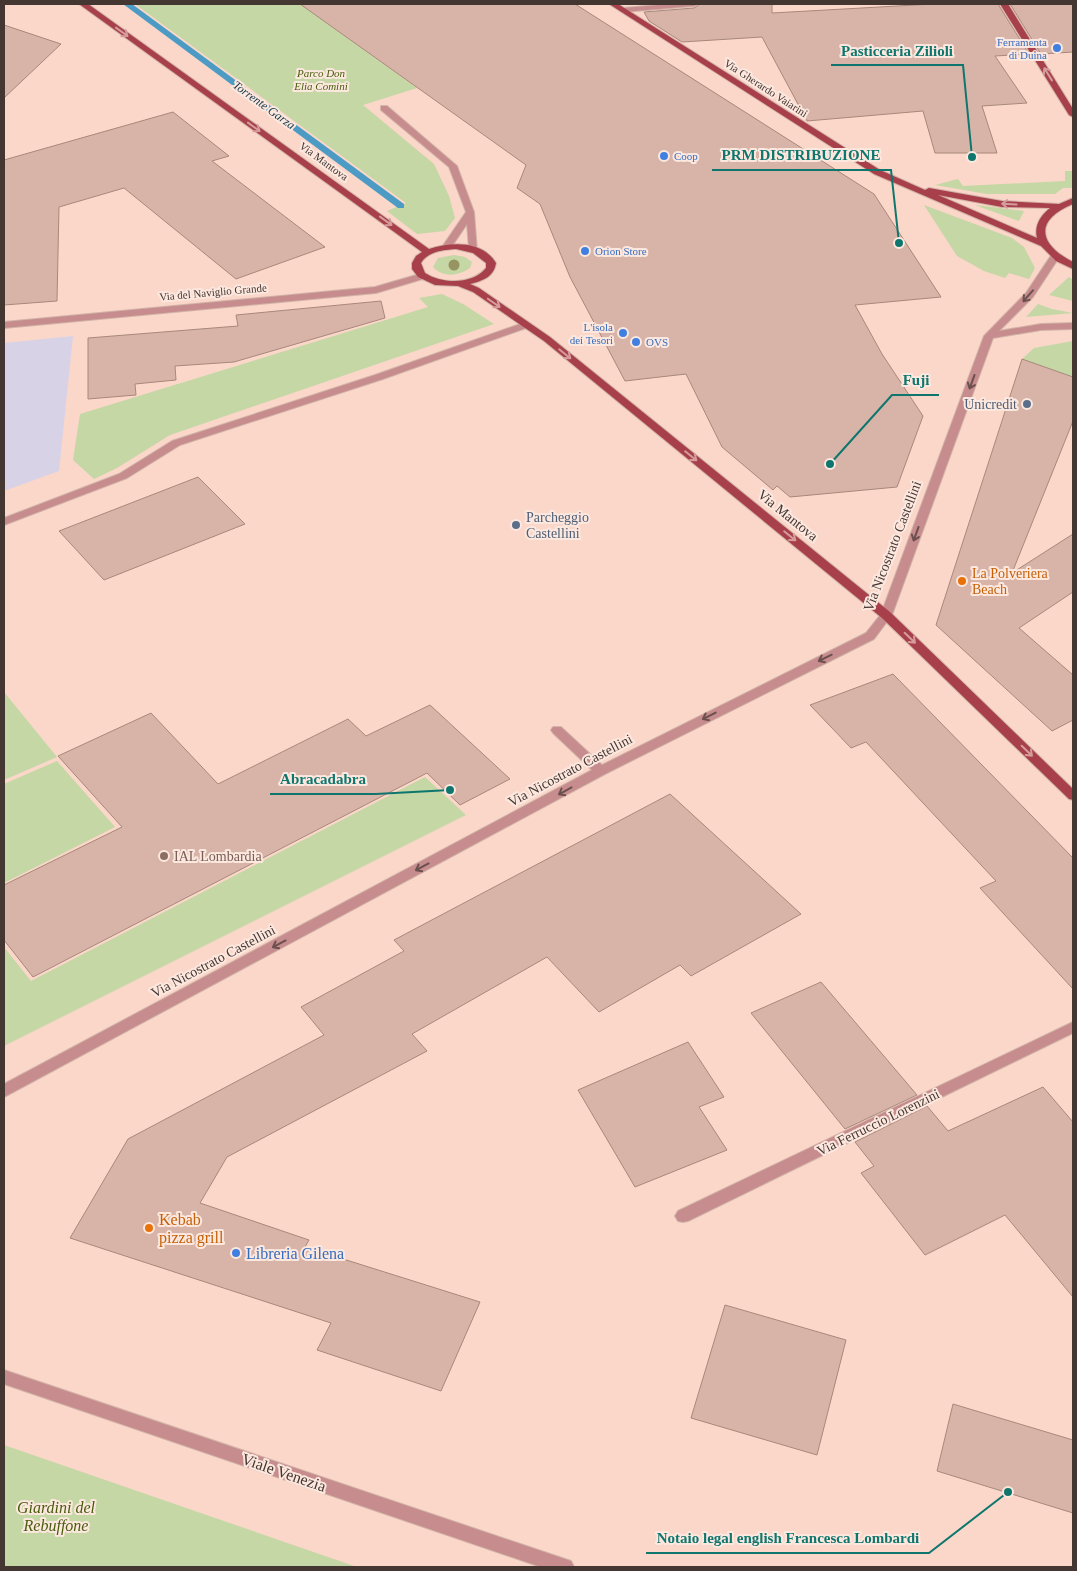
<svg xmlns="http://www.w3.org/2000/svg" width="1077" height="1571" font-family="Georgia,serif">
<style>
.education{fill:#d8d2e7}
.green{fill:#c4d7a4}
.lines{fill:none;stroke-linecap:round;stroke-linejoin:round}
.stream{fill:#4b9bc5;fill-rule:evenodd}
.building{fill:#d7b4a7;stroke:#a8887b}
.minor-casing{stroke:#d2b4a8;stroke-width:2}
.major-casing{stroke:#d2b4a8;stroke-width:2}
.minor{fill:#c78c8e;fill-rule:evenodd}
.major{fill:#a7404b;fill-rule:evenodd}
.tree{fill:#989462}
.oneway{stroke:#d69c9c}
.oneway2{stroke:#6b504d}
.shop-dot{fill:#3f7fe0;stroke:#fde8df;stroke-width:2}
.service-dot{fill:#5c6f8a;stroke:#fde8df;stroke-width:2}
.food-dot{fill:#e8710a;stroke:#fde8df;stroke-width:2}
.education-dot{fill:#8d6e63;stroke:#fde8df;stroke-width:2}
.labels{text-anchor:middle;stroke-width:4;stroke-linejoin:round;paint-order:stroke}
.far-shop-label{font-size:11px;fill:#366cbe;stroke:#fde8df;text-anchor:start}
.far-park-label{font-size:11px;font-style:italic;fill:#475d0d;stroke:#fde8df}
.far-street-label{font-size:11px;fill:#443631;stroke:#fde8df}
.far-water-label{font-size:12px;font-style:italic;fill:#0f3345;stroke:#fde8df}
.service-label{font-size:14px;fill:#4e5e75;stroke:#fde8df;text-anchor:end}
.street-label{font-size:14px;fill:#443631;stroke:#fde8df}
.food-label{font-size:14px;fill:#c56008;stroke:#fde8df;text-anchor:start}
.education-label{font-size:14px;fill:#785e54;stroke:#fde8df;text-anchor:start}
.near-food-label{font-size:16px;fill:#c56008;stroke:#fde8df;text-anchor:start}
.near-shop-label{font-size:16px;fill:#366cbe;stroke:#fde8df;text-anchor:start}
.near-street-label{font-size:16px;fill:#443631;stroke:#fde8df}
.near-park-label{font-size:16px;font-style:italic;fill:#475d0d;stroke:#fde8df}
.leader{fill:none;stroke:#0f766e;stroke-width:2}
.callout-dot{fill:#0f766e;stroke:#fde8df;stroke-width:2}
.callout-label{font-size:15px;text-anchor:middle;font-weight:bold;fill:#0f766e;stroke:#fde8df;stroke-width:4;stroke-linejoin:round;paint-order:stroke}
</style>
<rect width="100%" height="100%" fill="#fad7c9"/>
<!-- education -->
<path class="education" d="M73,336L59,471L4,491V343Z"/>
<!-- green -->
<path class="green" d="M135,4H300L417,88L363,105L434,164L449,196L455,218L445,231L417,234L387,211L406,203Z
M1065,171H1073V188H1063L1055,194H987L935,185L958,179L963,186L1065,181Z
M924,205L1012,238L1024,247L1035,268L1029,279L1009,273L1005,278L984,271L957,256Z
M975,205L1024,211L1019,221Z
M454,255L465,257L472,262L470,268C459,276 443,278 433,267L438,258Z
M1069,277L1073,280V301L1049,295Z
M442,294L463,304L494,324L170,435L117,468L94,479L73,460L80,414L428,307L419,298Z
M1038,304L1052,309L1073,313L1026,317Z
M1073,341V377L1022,359L1034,348Z
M4,692L57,757L4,780Z
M57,761L115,827L4,883V784Z
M425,777L466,815L4,1046V947L31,981Z
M4,1445L357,1567H4Z"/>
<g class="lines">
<!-- stream -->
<path class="stream" d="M123,4H132L404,204V208H398Z"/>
</g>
<!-- building -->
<path class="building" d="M300,4H575L874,194L941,297L855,305L882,354L923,416L897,487L790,497L777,486L773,490L722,447L686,374L625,381L570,277L540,204L517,188L526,165Z
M700,4H772V13L933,4H998L1029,54L995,56L1027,103L982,106L997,153H935L923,111L807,121L762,37L682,42L649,21L644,12L694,8Z
M1010,4H1073V52L1041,54Z
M4,25L61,44L4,98Z
M173,112L229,156L212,161L325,247L236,279L124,188L59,207L57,301L4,305V160Z
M381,301L385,318L234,362L175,366L176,380L135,384L136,395L88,399V338L238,326L236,315Z
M1022,359L1073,377V421L1012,573L1073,534V592L1019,628L1073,675V720L1052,731L936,625Z
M198,477L245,524L104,580L59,531Z
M893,674L1073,858V989L980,888L996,881L866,742L851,748L810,705Z
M430,705L510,779L460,805L427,773L33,977L4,940V885L122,827L58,756L151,713L218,784L348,719L366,736Z
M670,794L801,914L691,976L680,965L599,1012L547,957L412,1034L427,1051L227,1157L200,1203L309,1240L305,1247L480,1302L441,1391L317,1350L331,1323L70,1238L128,1139L324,1035L301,1007L404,951L394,940Z
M821,982L917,1095L845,1129L751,1013Z
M688,1042L724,1097L699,1107L727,1150L635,1187L578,1090Z
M1043,1087L1073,1122V1297L1005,1215L925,1255L861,1173L874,1166L855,1142L927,1106L948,1131Z
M725,1305L846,1340L817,1455L691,1418Z
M953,1404L1073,1440V1513L937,1471Z"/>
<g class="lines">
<!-- minor casing -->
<g class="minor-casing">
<path id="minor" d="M670,4H698L694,6L623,12L619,10L623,8Z
M381,106H387L457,166L474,212L477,251L469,249L467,224L450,249L442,247L466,212L449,167L381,110Z
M1055,253L1060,256L1033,297L999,331L1041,324L1073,323V329L1041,330L993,338L892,615L874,639L605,774L4,1097V1084L592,770L553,733L551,730L553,727H561L602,765L866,633L881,614L984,336L1026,293L1052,254Z
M423,273L426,274V278L376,293L4,328V322L375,287Z
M526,322L529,323V327L383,379L180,445L127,478L4,525V518L119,474L172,441L375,375Z
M1073,1022V1033L688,1221L683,1222L678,1221L675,1216L678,1211Z
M4,1370L565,1559L571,1561L574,1567H541L4,1384Z"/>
</g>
<!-- major casing -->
<g class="major-casing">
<path id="major" d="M79,4H88L429,249C451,242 482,240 496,263C494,277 482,281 470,284L479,288L550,337L890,612L1073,789V800L1069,799L882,618L544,341L473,292L458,286L435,285L418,277L412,269V263L416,256L422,252ZM456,249L473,253L486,263V268C472,285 442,284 425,273L421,263C428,251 444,250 456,249Z
M609,4H618L880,170L925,190L929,188L1002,201L1059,204L1073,198V204C1034,220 1038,244 1073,262V269L1056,261L1041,246L874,174ZM938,195L1002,207L1050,208C1040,216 1034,226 1037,238Z
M1000,4H1008L1073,109V117L1069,115Z"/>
</g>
<!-- minor -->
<use href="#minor" class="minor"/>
<!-- major -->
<use href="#major" class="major"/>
</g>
<!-- trees -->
<circle class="tree" cx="454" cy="265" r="5.5"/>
<!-- one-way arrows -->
<defs><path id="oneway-shaft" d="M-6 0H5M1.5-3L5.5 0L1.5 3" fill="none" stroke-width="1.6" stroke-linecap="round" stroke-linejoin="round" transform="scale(1.25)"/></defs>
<g class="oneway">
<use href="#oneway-shaft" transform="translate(122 32) rotate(36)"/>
<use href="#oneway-shaft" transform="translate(1048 74) rotate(-122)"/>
<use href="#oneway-shaft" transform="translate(254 127) rotate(36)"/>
<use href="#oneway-shaft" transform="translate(1009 204) rotate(-177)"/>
<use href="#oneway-shaft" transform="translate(386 221) rotate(36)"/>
<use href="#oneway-shaft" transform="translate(494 303) rotate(35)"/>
<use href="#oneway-shaft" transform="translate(565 354) rotate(39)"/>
<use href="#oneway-shaft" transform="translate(691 456) rotate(39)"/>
<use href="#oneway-shaft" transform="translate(790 536) rotate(39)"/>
<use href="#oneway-shaft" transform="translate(910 638) rotate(44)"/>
<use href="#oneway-shaft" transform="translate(1027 751) rotate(44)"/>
</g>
<g class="oneway2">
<use href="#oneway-shaft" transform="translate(1028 296) rotate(131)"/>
<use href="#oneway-shaft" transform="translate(972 382) rotate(110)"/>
<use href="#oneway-shaft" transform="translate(916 534) rotate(110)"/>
<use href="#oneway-shaft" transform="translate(825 658) rotate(154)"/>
<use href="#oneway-shaft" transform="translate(709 716) rotate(153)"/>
<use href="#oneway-shaft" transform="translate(565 791) rotate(151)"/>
<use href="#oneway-shaft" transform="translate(422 867) rotate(152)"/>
<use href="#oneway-shaft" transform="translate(279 944) rotate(152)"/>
</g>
<!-- markers -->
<g class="shop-dot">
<circle cx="1057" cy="48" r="5"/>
<circle cx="664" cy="156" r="5"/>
<circle cx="585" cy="251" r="5"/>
<circle cx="623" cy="333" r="5"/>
<circle cx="636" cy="342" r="5"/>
<circle cx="236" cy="1253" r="5"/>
</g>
<g class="service-dot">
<circle cx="1027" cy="404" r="5"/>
<circle cx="516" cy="525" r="5"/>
</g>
<g class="food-dot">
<circle cx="962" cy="581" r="5"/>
<circle cx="149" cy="1228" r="5"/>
</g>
<circle class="education-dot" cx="164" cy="856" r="5"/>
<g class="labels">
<!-- far-shop labels -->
<g class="far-shop-label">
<text x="1047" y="46" text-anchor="end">Ferramenta<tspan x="1047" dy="13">di Duina</tspan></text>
<text x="674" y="160">Coop</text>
<text x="595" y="255">Orion Store</text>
<text x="613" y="331" text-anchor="end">L'isola<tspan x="613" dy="13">dei Tesori</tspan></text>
<text x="646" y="346">OVS</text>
</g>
<!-- far-park labels -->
<g class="far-park-label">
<text x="321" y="77">Parco Don<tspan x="321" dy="13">Elia Comini</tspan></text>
</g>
<!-- far-street labels -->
<g class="far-street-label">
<text transform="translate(766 88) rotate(33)" y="4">Via Gherardo Vaiarini</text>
<text transform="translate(324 161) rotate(36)" y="4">Via Mantova</text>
<text transform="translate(213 292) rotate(-5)" y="4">Via del Naviglio Grande</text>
</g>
<!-- far-water labels -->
<g class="far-water-label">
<text transform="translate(264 105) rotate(36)" y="4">Torrente Garza</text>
</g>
<!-- service labels -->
<g class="service-label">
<text x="1017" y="409">Unicredit</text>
<text x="526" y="522" text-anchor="start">Parcheggio<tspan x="526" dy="16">Castellini</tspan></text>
</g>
<!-- street labels -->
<g class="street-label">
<text transform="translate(788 515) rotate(39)" y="5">Via Mantova</text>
<text transform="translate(892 546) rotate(-69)" y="5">Via Nicostrato Castellini</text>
<text transform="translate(570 770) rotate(-28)" y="5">Via Nicostrato Castellini</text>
<text transform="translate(213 961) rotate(-28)" y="5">Via Nicostrato Castellini</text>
<text transform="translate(878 1122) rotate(-26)" y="5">Via Ferruccio Lorenzini</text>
</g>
<!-- food labels -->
<g class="food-label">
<text x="972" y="578">La Polveriera<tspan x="972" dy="16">Beach</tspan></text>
</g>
<!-- education labels -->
<g class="education-label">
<text x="174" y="861">IAL Lombardia</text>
</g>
<!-- near-food labels -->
<g class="near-food-label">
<text x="159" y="1225">Kebab<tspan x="159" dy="18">pizza grill</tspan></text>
</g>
<!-- near-shop labels -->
<g class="near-shop-label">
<text x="246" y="1259">Libreria Gilena</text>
</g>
<!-- near-street labels -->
<g class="near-street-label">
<text transform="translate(284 1472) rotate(19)" y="6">Viale Venezia</text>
</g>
<!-- near-park labels -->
<g class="near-park-label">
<text x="56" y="1513">Giardini del<tspan x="56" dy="18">Rebuffone</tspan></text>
</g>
</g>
<!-- callouts -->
<path class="leader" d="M972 157L963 65H831M899 243L891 170H712M830 464L892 395H939M450 790L376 794H270M1008 1492L929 1553H646"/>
<g class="callout-dot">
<circle cx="972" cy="157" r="5"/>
<circle cx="899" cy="243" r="5"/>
<circle cx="830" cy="464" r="5"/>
<circle cx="450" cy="790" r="5"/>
<circle cx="1008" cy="1492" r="5"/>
</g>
<g class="callout-label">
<text x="897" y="56">Pasticceria Zilioli</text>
<text x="801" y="160">PRM DISTRIBUZIONE</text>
<text x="916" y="385">Fuji</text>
<text x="323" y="784">Abracadabra</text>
<text x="788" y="1543">Notaio legal english Francesca Lombardi</text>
</g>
<!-- border -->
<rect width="1077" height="1571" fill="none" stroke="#443631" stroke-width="10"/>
</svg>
